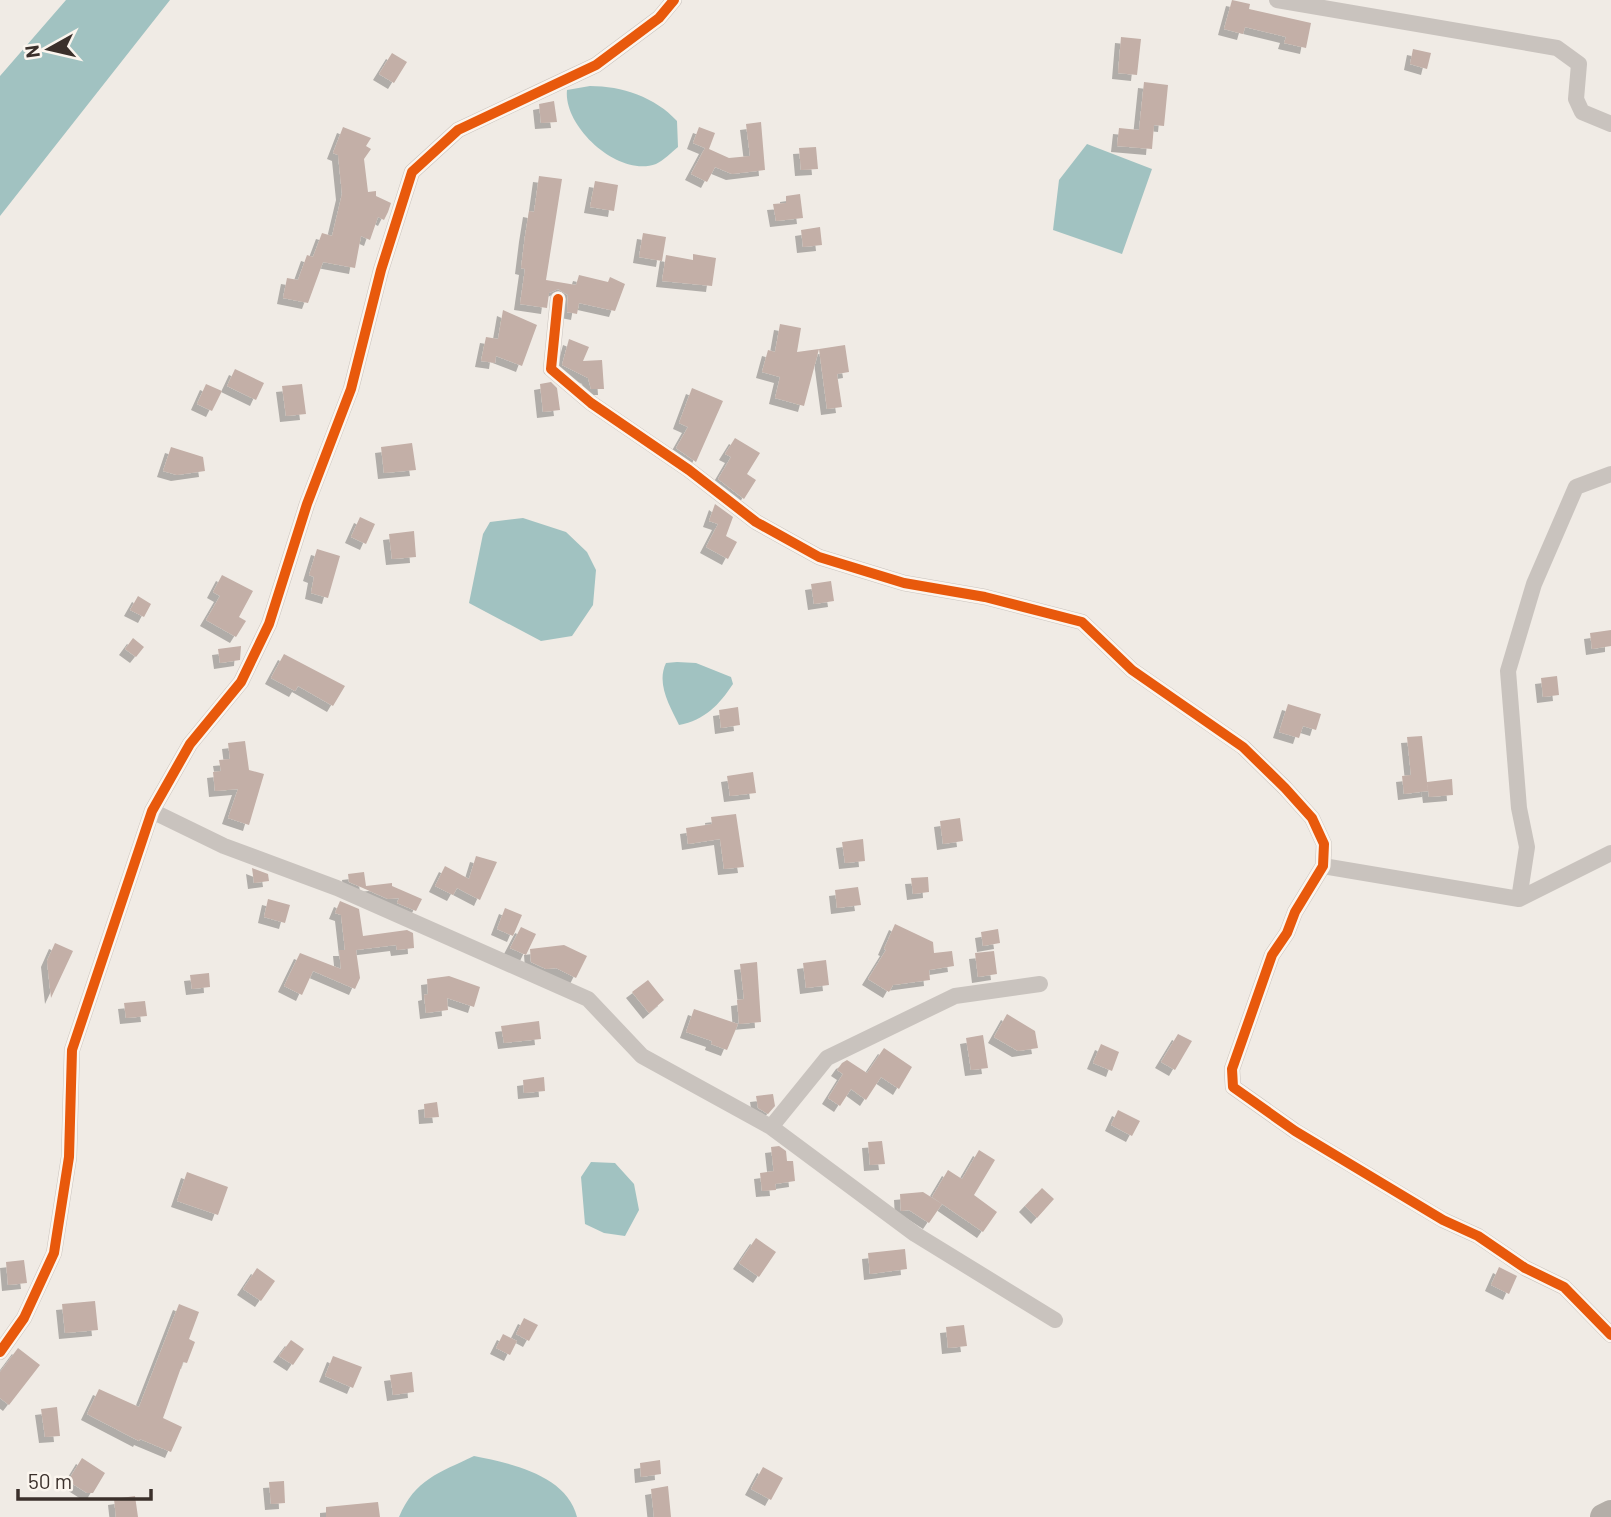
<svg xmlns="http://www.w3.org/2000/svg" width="1611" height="1517" font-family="Barlow,sans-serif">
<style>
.water{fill:#a1c2c1}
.building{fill:#c3afa7;filter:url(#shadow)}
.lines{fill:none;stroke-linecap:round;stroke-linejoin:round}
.minor{stroke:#c9c3be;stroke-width:16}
.trunk{stroke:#b4aea8;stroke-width:26}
.cycleway-casing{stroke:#fbf5ee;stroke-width:15}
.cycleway{stroke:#e8590c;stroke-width:10}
</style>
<defs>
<filter id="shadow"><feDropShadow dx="-6" dy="6" stdDeviation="0" flood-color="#0004"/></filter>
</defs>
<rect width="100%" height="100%" fill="#f0ebe5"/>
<!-- water -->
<path class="water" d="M66,0H170L0,216V76Z
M590,86C622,86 655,97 677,121L678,147C672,152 663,161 656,164C619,178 563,127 567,90Z
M1087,144L1152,169L1122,254L1053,230L1059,180Z
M523,518L566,532L587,552L596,570L593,605L572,636L541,641L469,603L483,534L490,522Z
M677,662L696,663L731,677L733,684C719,705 705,720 679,725C670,706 656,684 666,663Z
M591,1162L615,1163L634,1184L639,1210L625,1236L604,1233L585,1224L581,1177Z
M474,1456C510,1463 567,1475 577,1517H399C415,1479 439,1473 474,1456Z"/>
<!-- building -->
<path class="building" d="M1232,0L1250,4L1249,9L1311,23L1306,48L1284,43L1286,37L1245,27L1243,34L1224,29Z
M1121,37L1141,39L1137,75L1118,73Z
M1413,49L1431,53L1427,69L1410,64Z
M392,53L407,62L394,83L379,74Z
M1144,82L1168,85L1164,126L1154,125L1152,149L1117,146L1119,128L1139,130Z
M554,101L557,122L541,123L539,104Z
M761,122L765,170L732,174L715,167L707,182L691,174L705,148L693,143L699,127L715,133L709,149L729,158L750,156L746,124Z
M343,127L371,138L366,146L371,149L364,159L368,192L376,191V196L391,203L388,212L384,220L378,217L370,240L361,236L355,268L323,262L308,303L283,298L287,278L298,280L307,255L313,257L322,233L332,236L342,194L338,155L333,153Z
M816,147L818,169L801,170L799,148Z
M539,176L562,179L546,280L576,285L579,275L608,282L610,277L625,284L615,311L579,303L577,314L567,312L568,295L558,289L549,293L547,308L520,304L525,269L521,268L525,236L529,211L534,212Z
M595,181L618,185L614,211L590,207Z
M800,194L803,218L776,221L773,204L786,203V196Z
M820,227L822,245L803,247L801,230Z
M643,233L666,237L662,261L639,257Z
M693,254L716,258L712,286L662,281L666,255L693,260Z
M503,310L537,325L522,366L496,356L495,363L481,361L486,337L498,339Z
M780,324L801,328L797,352L819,349L804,406L775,398L780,377L762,372L768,350L775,352Z
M569,339L589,347L583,361L602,360L604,389H591L588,378L562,365Z
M845,345L849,372L837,374L842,407L827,409L819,349Z
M235,369L264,383L256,400L227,386Z
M551,382L557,388L560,410L543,412L540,384Z
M206,384L222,391L212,411L197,404Z
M302,384L306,414L286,416L282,386Z
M692,388L723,401L696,462L676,448L688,427L679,423Z
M735,438L760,453L747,474L756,480L744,499L718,479L731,457L725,454Z
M412,443L416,470L384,473L381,447Z
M171,447L203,457L205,471L177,475L163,471Z
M715,504L733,517L726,536L737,542L728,559L706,547L718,524L709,521Z
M360,517L375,524L366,544L351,537Z
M414,531L416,557L392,559L389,534Z
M317,549L340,556L328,598L311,593L314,577L309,575Z
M222,575L253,591L239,617L246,621L236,637L206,620L220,596L213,592Z
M831,581L834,601L814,604L811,584Z
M138,596L151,604L144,617L130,610Z
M1611,630V646L1592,649L1590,633Z
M133,638L144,647L136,657L125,649Z
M241,646L240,660L220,663L218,649Z
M284,654L345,686L333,706L298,686L295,691L271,678Z
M1557,676L1559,695L1543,697L1541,678Z
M1288,704L1321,714L1316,730L1303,726L1299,738L1279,732Z
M738,707L740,725L721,728L719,710Z
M1422,736L1428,791L1404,794L1402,776L1411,775L1407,737Z
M245,741L249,770L264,774L249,825L228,818L238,789L215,791L213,772L221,771L219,760L230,759L228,743Z
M753,772L756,793L730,796L727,776Z
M1452,779L1453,795L1429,797L1427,782Z
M736,814L744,867L724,869L720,839L688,844L686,828L712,824L711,817Z
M960,818L963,841L943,844L940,821Z
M863,839L865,861L845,863L842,842Z
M476,856L497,862L480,900L457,888L453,895L435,886L445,866L469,879Z
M252,868L268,874L269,881L254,883Z
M364,872L366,886L392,883V886L422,899L416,911L397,903L399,898L388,899L349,882L348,874Z
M928,877L929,892L913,894L911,878Z
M858,887L861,905L837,908L835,890Z
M268,899L290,905L285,923L264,917Z
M340,901L359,909L363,936L407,930L413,933L414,948L397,950L396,945L356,950L360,978L355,989L313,971L302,995L284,986L300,953L341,969L339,950H345L341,915L335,913Z
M505,908L522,915L513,936L497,929Z
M895,924L933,942L934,953L952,951L954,966L929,970L930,980L893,985L889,992L868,979L886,950L884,949Z
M521,927L536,934L526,955L510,948Z
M998,929L1000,943L983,946L981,932Z
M55,943L73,951L51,998L47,961Z
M564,945L587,956L576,978L556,968L546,969L531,962L530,949Z
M994,951L997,974L978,977L975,953Z
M826,960L829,985L806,988L803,963Z
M757,962L761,1022L739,1024L737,1000L744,999L740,964Z
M209,973L210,987L192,989L190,975Z
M449,976L480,987L474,1007L447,998L448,1010L426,1013L424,995L428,994L427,979Z
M648,980L664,1000L649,1013L632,992Z
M145,1001L147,1016L126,1018L124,1003Z
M694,1009L738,1024L727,1050L711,1044L712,1041L686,1032Z
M1007,1014L1035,1031L1038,1048L1018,1051L994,1037Z
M539,1021L541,1039L504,1043L501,1026Z
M1178,1034L1192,1041L1175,1070L1161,1062Z
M983,1035L988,1068L971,1070L966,1038Z
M1101,1044L1119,1052L1112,1071L1093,1063Z
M884,1048L912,1067L899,1089L881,1077L866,1100L851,1089L840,1106L828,1098L843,1074L837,1070L842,1063L847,1060L867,1073Z
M544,1077L545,1091L524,1093L523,1080Z
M773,1094L775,1106L768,1114L758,1108L756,1096Z
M437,1102L439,1117L425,1118L424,1104Z
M1118,1110L1140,1121L1132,1136L1111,1125Z
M882,1141L885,1164L870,1165L868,1142Z
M779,1146L786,1151L787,1161H793L795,1181L775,1184L771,1147Z
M979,1150L995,1160L974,1195L997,1212L983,1232L932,1197L948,1170L962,1179Z
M774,1171L776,1190L762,1191L760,1173Z
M187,1172L228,1187L218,1215L177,1201Z
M1042,1188L1054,1199L1037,1218L1025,1206Z
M923,1192L942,1204L929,1223L909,1210L901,1211L900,1194Z
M756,1238L776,1252L759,1277L739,1263Z
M905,1249L907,1269L870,1274L868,1253Z
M24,1260L27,1283L8,1285L6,1262Z
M1499,1267L1517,1276L1509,1294L1491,1285Z
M257,1268L275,1281L261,1301L243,1289Z
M95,1301L98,1330L65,1333L62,1304Z
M179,1304L199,1312L189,1339L195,1342L187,1363L183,1362L163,1418L182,1427L171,1452L140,1439L139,1441L87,1414L99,1389L139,1407Z
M524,1318L538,1325L529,1341L516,1334Z
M964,1325L967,1346L948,1348L946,1327Z
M503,1334L517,1341L510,1355L496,1348Z
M291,1340L304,1349L293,1365L279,1356Z
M18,1348L40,1365L9,1405L0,1398V1372Z
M333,1356L362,1367L353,1388L325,1376Z
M412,1372L414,1392L393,1395L390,1375Z
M57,1407L60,1436L45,1437L41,1409Z
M82,1458L105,1473L93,1493H87L68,1481Z
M660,1460L661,1474L641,1477L640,1463Z
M763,1467L783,1478L771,1500L751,1489Z
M284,1481L285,1503L271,1504L269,1482Z
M668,1486L671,1517H654L651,1489Z
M135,1496L138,1517H116L114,1499Z
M378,1502L380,1517H326V1507Z"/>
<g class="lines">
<!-- minor -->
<path class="minor" d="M1277,0L1557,48L1579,64L1576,99L1582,112L1611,124
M558,299L551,369L591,403L689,470L756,522L819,557L904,583L985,597L1082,622L1132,670L1243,747L1285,788L1312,818L1324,844L1323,866L1295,912L1287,933L1272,955L1232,1069L1233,1087L1295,1131L1443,1220L1478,1236L1525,1268L1564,1287L1611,1335
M152,811L224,846L337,888L588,999L642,1056L771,1127L915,1234L1055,1320
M1323,866L1519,899L1611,853
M1519,899L1527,847L1519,808L1508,671L1534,584L1576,487L1611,474
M771,1127L827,1058L955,996L1040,984
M0,1352L24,1318L54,1253L69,1157L72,1050L152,811L190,744L241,682L269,624L307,504L351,389L381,270L412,172L458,130L596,65L659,18L674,0"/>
<!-- trunk -->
<path class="trunk" d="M1603,1517L1611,1513"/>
<!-- cycleway casing -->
<g class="cycleway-casing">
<path id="cycleway" d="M558,299L551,369L591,403L689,470L756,522L819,557L904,583L985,597L1082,622L1132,670L1243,747L1285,788L1312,818L1324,844L1323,866L1295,912L1287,933L1272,955L1232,1069L1233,1087L1295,1131L1443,1220L1478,1236L1525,1268L1564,1287L1611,1335
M0,1352L24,1318L54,1253L69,1157L72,1050L152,811L190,744L241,682L269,624L307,504L351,389L381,270L412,172L458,130L596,65L659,18L674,0"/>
</g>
<!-- cycleway -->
<use href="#cycleway" class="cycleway"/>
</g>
<!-- north arrow -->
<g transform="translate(49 49) rotate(262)" stroke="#fbf5ee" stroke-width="5" paint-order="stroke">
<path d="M0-5L12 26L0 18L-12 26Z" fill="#3b302b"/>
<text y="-10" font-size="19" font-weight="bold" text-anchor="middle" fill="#3b302b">N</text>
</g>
<!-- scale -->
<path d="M18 1489v10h133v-10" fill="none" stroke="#3b302b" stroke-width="3.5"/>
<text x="28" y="1489" font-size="21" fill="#3b302b" stroke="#fbf5ee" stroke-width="5" paint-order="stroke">50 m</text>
</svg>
